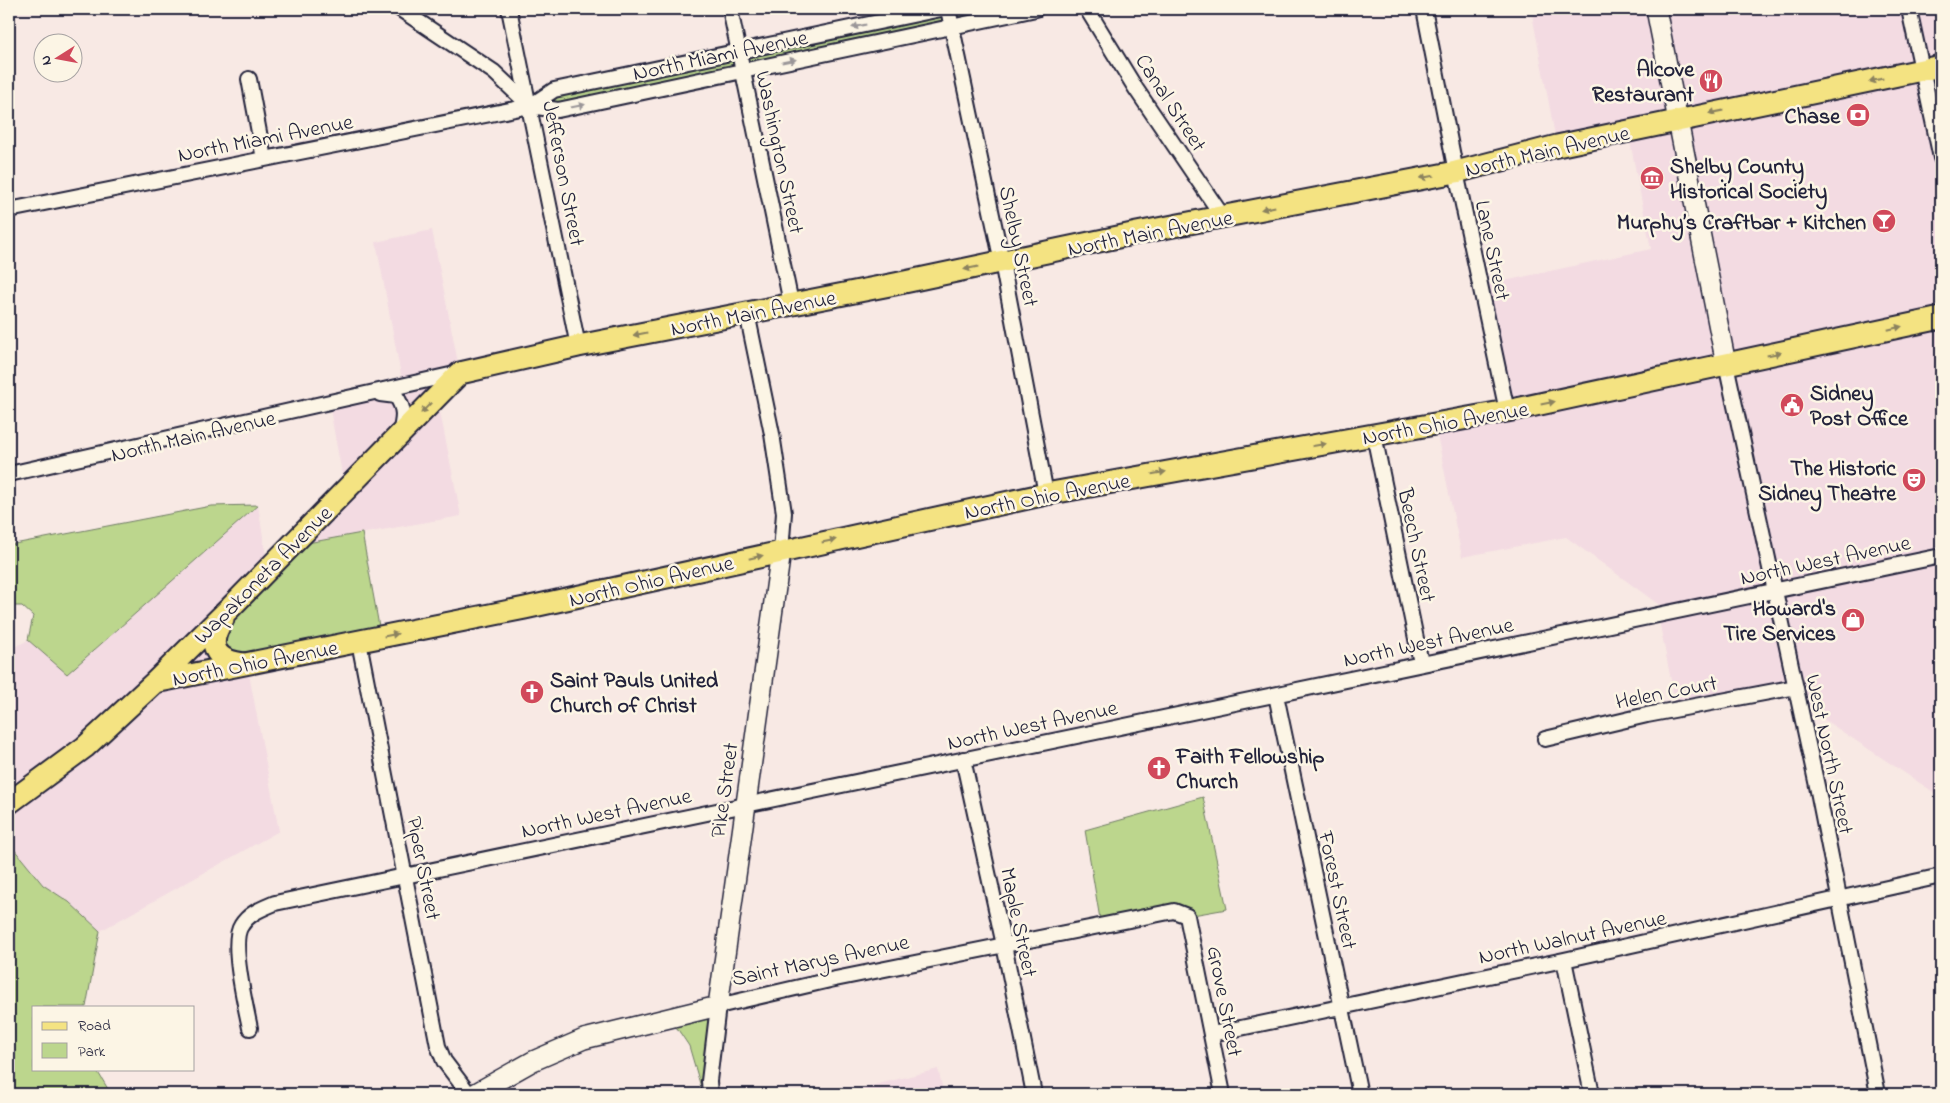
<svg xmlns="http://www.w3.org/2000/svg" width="1950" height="1103" font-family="'Indie Flower',sans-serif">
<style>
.built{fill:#f3dbe2}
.green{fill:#bcd68d;stroke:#6f7c64}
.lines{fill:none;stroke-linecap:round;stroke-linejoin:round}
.minor-casing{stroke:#22223b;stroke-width:18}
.secondary-casing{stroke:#22223b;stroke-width:22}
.primary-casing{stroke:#22223b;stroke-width:25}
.minor{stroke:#fcf5e5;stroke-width:14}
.secondary{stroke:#fcf5e5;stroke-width:19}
.primary{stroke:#f4e382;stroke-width:21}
.oneway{fill:#9a9698}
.oneway2{fill:#8b825e}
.labels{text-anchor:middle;stroke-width:5;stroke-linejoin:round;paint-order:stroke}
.street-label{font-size:22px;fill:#22223b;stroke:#fcf5e5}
.poi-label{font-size:22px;font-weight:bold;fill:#22223b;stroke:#fcf5e5;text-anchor:end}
</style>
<rect width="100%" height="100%" fill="#f8e9e4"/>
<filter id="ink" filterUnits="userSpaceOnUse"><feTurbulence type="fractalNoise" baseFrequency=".02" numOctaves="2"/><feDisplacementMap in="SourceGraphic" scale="10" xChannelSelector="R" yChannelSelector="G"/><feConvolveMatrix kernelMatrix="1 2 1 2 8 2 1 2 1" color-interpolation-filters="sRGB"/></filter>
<g filter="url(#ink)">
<!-- built -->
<path class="built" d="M1531,9H1941V797L1799,703L1795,687L1677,710L1658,615L1669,612L1566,537L1462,557L1435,425L1507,411L1481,286L1651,249L1628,131L1557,146Z
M432,230L460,373L437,397L461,516L291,546L345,490L329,404L403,386L376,242Z
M258,505L268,569L247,664L279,831L100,931L69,902L43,885L9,843V650L28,640L67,674Z
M938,1069L944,1094H844L843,1093Z"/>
<!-- green -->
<path class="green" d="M941,9H1036L558,110L530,106L554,90Z
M1941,66V158L1923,70Z
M258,505L67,674L28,640L33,616L22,606H9V545L211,506Z
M362,533L381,637L247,664L214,637L291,546Z
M1203,797L1227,909L1187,916L1101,925L1085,830Z
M9,843L43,885L69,902L100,931L86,1007H34V1069H96L111,1094H9Z
M718,1006L710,1094H703L689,1046L677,1028L658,1020Z"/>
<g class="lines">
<!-- minor casing -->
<g class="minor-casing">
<path id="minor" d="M400,9L494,72L530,106
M509,9L578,346
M730,9L791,303
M948,9L1002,262L1046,494
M1087,9L1136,89L1223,217
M1424,9L1456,172L1507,411
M1909,9L1941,158
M249,79L264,159
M530,106L554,90L941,9
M9,210L530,106L558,110L1036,9
M747,313L772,434L784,513L781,551
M1726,364L1817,786L1878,1094
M380,394L396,396C405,409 404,417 400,433
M1374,435L1421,663
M9,474L459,373
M359,642L438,1046L444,1061L469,1094
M1276,695L1360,1094
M1545,739L1647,715L1796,687
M963,759L1004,945L1034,1094
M1564,960L1592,1094
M250,1028C246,1008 230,942 241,926C249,913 261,909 275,903L1941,556
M1212,1034L1564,960L1941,876
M710,1094L709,1081L718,1006L830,980L1174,911L1187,916L1223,1094"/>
</g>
<!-- secondary casing -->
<g class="secondary-casing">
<path id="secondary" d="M1656,9L1726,364
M474,1094L533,1061L584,1039L718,1006L781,551"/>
</g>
<!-- primary casing -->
<g class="primary-casing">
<path id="primary" d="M223,619C207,645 213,660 244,664
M155,682L525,608L1046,494L1507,411L1941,318
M9,803L85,747L155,682L230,608L460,373L578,346L895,284L1137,233L1456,172L1557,146L1941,66"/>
</g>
<!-- minor -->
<use href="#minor" class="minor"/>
<!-- secondary -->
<use href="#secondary" class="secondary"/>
<!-- primary -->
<use href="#primary" class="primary"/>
</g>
<!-- one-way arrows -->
<defs><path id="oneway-solid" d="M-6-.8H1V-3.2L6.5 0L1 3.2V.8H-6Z" transform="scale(1.25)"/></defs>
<g class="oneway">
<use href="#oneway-solid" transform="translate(859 26) rotate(168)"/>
<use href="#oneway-solid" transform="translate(789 61) rotate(-12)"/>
<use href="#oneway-solid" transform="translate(578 106) rotate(-12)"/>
</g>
<g class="oneway2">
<use href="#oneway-solid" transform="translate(1876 80) rotate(168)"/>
<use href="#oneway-solid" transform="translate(1716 112) rotate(169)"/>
<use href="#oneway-solid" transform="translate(1427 177) rotate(169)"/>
<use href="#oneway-solid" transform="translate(1268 208) rotate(168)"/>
<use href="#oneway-solid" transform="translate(971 268) rotate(168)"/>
<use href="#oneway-solid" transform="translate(1895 328) rotate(-13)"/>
<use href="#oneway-solid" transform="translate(640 334) rotate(169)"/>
<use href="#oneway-solid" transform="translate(1774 354) rotate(-12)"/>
<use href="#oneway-solid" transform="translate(1548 403) rotate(-12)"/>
<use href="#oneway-solid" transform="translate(426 408) rotate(134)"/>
<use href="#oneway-solid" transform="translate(1319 445) rotate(-10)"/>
<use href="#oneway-solid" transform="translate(1159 473) rotate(-10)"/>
<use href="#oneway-solid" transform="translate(829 541) rotate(-12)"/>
<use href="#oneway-solid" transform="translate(756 557) rotate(-13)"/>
<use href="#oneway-solid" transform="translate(391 635) rotate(-11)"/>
</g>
</g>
<!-- icons -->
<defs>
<g id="restaurant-disc" transform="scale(1.25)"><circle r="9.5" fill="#d1495b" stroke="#fcf5e5"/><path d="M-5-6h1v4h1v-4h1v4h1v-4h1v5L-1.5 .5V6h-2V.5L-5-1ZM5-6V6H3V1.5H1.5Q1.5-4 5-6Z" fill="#fff"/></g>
<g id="bank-disc" transform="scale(1.25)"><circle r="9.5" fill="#d1495b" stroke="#fcf5e5"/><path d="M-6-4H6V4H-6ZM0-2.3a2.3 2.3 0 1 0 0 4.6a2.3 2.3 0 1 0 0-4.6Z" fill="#fff"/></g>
<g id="museum-disc" transform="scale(1.25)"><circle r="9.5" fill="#d1495b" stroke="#fcf5e5"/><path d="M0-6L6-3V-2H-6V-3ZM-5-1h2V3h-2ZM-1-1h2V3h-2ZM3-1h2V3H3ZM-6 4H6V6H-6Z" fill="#fff"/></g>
<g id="bar-disc" transform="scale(1.25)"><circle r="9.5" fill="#d1495b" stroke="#fcf5e5"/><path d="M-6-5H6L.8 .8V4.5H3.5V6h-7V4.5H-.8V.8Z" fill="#fff"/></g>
<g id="civic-disc" transform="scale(1.25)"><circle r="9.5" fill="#d1495b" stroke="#fcf5e5"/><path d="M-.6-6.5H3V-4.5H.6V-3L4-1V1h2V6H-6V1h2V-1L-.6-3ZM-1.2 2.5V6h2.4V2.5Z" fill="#fff"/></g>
<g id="theatre-disc" transform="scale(1.25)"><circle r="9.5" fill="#d1495b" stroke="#fcf5e5"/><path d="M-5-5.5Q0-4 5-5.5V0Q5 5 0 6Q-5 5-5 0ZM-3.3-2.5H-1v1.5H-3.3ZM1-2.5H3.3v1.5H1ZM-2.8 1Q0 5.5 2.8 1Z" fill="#fff"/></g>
<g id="shop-disc" transform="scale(1.25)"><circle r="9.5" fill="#d1495b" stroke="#fcf5e5"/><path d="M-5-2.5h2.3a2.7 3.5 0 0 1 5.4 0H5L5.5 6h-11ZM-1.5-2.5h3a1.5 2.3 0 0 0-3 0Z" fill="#fff"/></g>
<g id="church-disc" transform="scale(1.25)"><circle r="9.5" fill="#d1495b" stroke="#fcf5e5"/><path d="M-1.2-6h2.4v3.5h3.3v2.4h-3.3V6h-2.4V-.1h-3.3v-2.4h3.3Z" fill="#fff"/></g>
</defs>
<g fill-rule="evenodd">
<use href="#restaurant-disc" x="1711" y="81"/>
<use href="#bank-disc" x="1858" y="115"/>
<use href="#museum-disc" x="1652" y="178"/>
<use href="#bar-disc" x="1884" y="221"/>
<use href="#civic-disc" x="1792" y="405"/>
<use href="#theatre-disc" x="1914" y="480"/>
<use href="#shop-disc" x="1853" y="620"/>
<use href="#church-disc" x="532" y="692"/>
<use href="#church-disc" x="1159" y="768"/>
</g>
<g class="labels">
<!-- street labels -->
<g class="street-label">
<text transform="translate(720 54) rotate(-12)" y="8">North Miami Avenue</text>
<text transform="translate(1172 102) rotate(57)" y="8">Canal Street</text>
<text transform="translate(265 137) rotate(-11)" y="8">North Miami Avenue</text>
<text transform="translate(1547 150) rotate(-13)" y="8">North Main Avenue</text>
<text transform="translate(781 152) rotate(78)" y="8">Washington Street</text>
<text transform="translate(565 173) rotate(79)" y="8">Jefferson Street</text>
<text transform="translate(1150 232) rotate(-11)" y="8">North Main Avenue</text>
<text transform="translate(1020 246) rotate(78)" y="8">Shelby Street</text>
<text transform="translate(1494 250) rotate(78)" y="8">Lane Street</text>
<text transform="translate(753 312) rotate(-11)" y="8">North Main Avenue</text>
<text transform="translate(1445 422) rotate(-10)" y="8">North Ohio Avenue</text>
<text transform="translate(193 435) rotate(-13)" y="8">North Main Avenue</text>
<text transform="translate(1047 495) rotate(-11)" y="8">North Ohio Avenue</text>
<text transform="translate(1418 545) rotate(78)" y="8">Beech Street</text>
<text transform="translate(1825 559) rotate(-12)" y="8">North West Avenue</text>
<text transform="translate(262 574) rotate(-45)" y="8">Wapakoneta Avenue</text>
<text transform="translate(651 580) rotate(-13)" y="8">North Ohio Avenue</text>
<text transform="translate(1428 641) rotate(-12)" y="8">North West Avenue</text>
<text transform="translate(255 662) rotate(-11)" y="8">North Ohio Avenue</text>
<text transform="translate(1666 691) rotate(-11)" y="8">Helen Court</text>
<text transform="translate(1032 724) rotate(-12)" y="8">North West Avenue</text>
<text transform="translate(1831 754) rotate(78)" y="8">West North Street</text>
<text transform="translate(723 790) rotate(-82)" y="8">Pike Street</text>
<text transform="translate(606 812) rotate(-12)" y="8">North West Avenue</text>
<text transform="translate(425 868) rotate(79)" y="8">Piper Street</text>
<text transform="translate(1339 890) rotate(78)" y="8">Forest Street</text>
<text transform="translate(1020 922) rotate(78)" y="8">Maple Street</text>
<text transform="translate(1572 936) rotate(-12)" y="8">North Walnut Avenue</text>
<text transform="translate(820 959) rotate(-12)" y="8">Saint Marys Avenue</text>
<text transform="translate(1226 1001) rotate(79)" y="8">Grove Street</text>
</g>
<!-- poi labels -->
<g class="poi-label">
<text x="1694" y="76">Alcove<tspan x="1694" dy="25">Restaurant</tspan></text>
<text x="1840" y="123">Chase</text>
<text x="1670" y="173" text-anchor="start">Shelby County<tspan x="1670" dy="25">Historical Society</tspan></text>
<text x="1866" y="229">Murphy’s Craftbar + Kitchen</text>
<text x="1810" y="400" text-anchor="start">Sidney<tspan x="1810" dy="25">Post Office</tspan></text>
<text x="1896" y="475">The Historic<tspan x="1896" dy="25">Sidney Theatre</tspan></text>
<text x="1836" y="615">Howard's<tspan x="1836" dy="25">Tire Services</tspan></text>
<text x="550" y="687" text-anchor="start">Saint Pauls United<tspan x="550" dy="25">Church of Christ</tspan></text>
<text x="1176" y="763" text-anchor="start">Faith Fellowship<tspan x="1176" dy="25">Church</tspan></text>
</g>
</g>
<!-- margin -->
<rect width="1950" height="1103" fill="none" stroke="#fcf5e5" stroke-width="30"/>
<rect x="15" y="15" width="1920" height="1073" fill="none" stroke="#22223b" stroke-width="2" filter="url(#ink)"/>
<!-- legend -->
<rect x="32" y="1006" width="162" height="65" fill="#fcf5e5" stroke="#a5a1a1"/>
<rect x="42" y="1022" width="25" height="8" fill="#f4e382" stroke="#a5a1a1"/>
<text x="78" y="1030" font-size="15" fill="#22223b">Road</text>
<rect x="42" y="1043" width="25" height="15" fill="#bcd68d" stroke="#a5a1a1"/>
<text x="78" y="1056" font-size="15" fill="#22223b">Park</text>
<!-- north arrow -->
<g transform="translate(58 58) rotate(259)"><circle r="24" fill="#fcf5e5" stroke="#a5a1a1"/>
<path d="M0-4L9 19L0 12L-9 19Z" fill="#d1495b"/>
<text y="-8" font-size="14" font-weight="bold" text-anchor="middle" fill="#22223b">N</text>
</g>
</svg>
